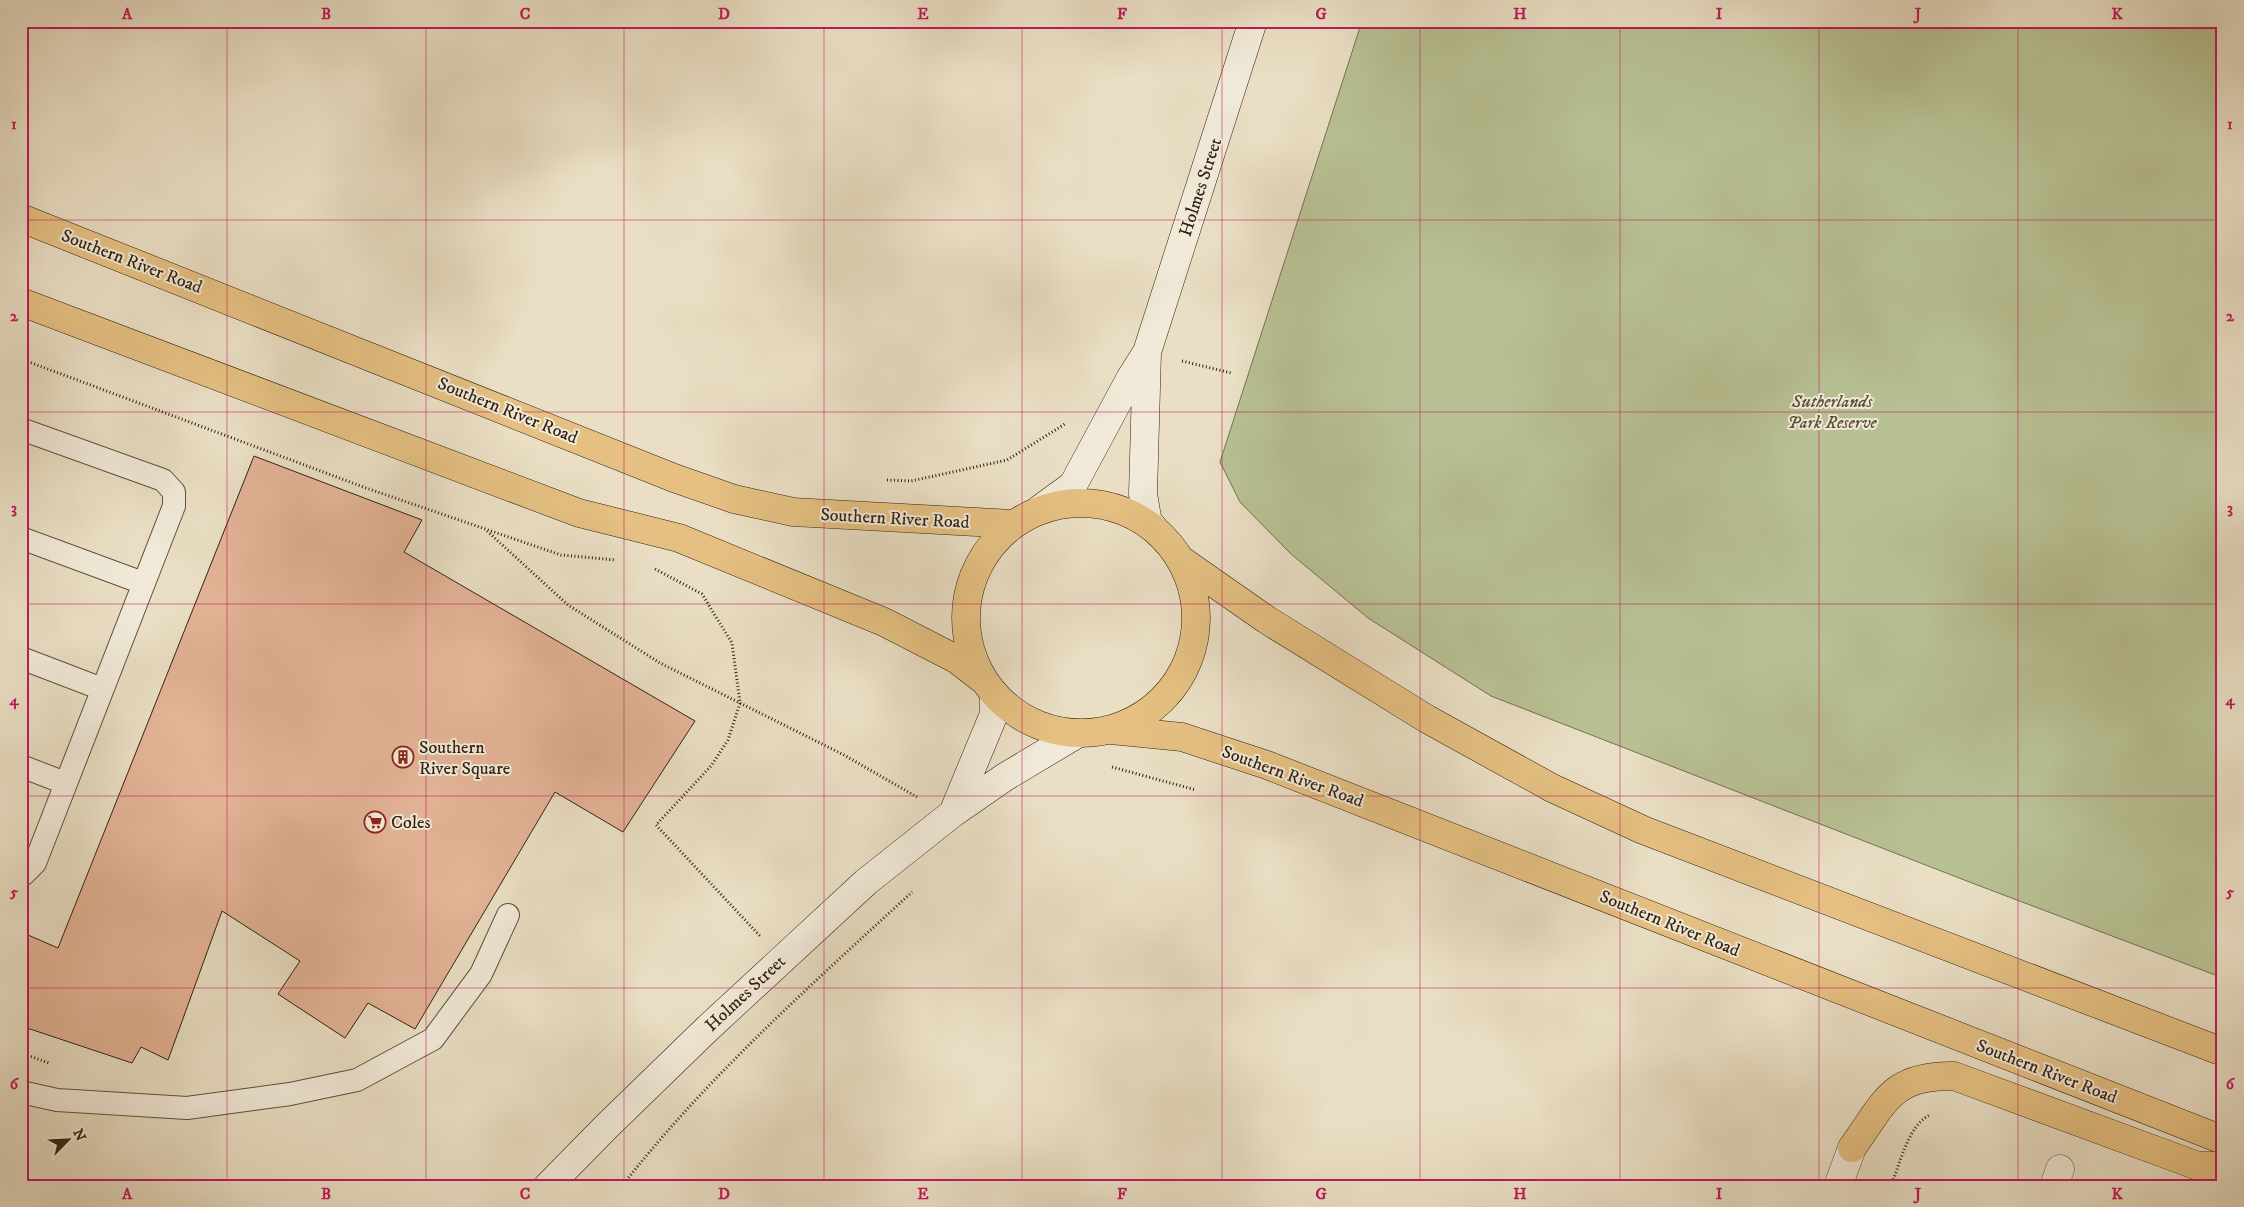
<svg xmlns="http://www.w3.org/2000/svg" width="2244" height="1207" font-family="'IM FELL DW Pica',serif">
<style>
.green{fill:#b8c194;stroke:#757152}
.building{fill:#e3b396;stroke:#322110}
.lines{fill:none;stroke-linecap:round;stroke-linejoin:round}
.lane-casing{stroke:#60503d;stroke-width:24}
.street-casing{stroke:#60503d;stroke-width:29}
.secondary-casing{stroke:#322110;stroke-width:29}
.primary-casing{stroke:#322110;stroke-width:29}
.path{stroke:#322110;stroke-width:3;stroke-dasharray:1 2.5;stroke-linecap:butt}
.lane{stroke:#f1ead9;stroke-width:22}
.street{stroke:#f1ead9;stroke-width:28}
.secondary{stroke:#f1ead9;stroke-width:28}
.primary{stroke:#e5c082;stroke-width:28}
.grid{fill:none;stroke:#c2185b;stroke-width:1;stroke-opacity:0.55}
.labels{text-anchor:middle;stroke-width:4;stroke-linejoin:round;paint-order:stroke}
.street-label{font-size:18px;fill:#322110;stroke:#f1ead9}
.park-label{font-size:18px;font-style:italic;fill:#5a5138;stroke:#f1ead9}
.poi-label{font-size:18px;fill:#322110;stroke:#f1ead9;text-anchor:start}
.neatline{fill:none;stroke:#c2185b;stroke-width:2}
.grid-label{font-size:16px;text-anchor:middle;font-weight:bold;fill:#c2185b}
</style>
<rect width="100%" height="100%" fill="#eadfc5"/>
<filter id="stains"><feTurbulence type="fractalNoise" baseFrequency=".004" numOctaves="4"/><feColorMatrix values="0 0 0 0 .2 0 0 0 0 .09 0 0 0 0 .02 0 0 0 .5 -.17"/></filter>
<radialGradient id="worn" r=".72"><stop offset=".6" stop-color="#630" stop-opacity="0"/><stop offset="1" stop-color="#630" stop-opacity=".3"/></radialGradient>
<!-- green -->
<path class="green" d="M1362,21H2223V978L1972,883L1491,696L1368,618L1291,554L1240,502L1220,462Z"/>
<!-- building -->
<path class="building" d="M254,456L422,520L404,552L695,721L623,832L555,792L415,1029L368,1003L345,1038L278,994L300,961L222,911L168,1060L141,1047L132,1063L21,1026V932L58,948Z"/>
<g class="lines">
<!-- lane casing -->
<g class="lane-casing">
<path id="lane" d="M21,429L163,480L174,492V506L35,863L24,874H21
M21,538L143,583
M21,658L102,689
M21,766L65,783
M21,1092L57,1100L187,1108L290,1094L357,1080L433,1039L481,974L508,915"/>
</g>
<!-- street casing -->
<g class="street-casing">
<path id="street" d="M1838,1186L1852,1148
M2054,1186L2060,1169"/>
</g>
<!-- secondary casing -->
<g class="secondary-casing">
<path id="secondary" d="M1147,352L1143,494L1148,523L1153,527
M1040,509L1073,485L1130,379L1147,352L1253,21
M953,813L994,714V694
M548,1186L608,1125L707,1029L866,882L953,813L1005,777L1077,734"/>
</g>
<!-- primary casing -->
<g class="primary-casing">
<path id="primary" d="M21,218L674,478L734,499L793,512L1013,524
M21,302L579,513L679,538L884,622L956,659L982,679
M966 618a115 115 0 1 1 230 0a115 115 0 1 1-230 0Z
M1181,560L1267,620L1427,719L1552,788L1643,830L2223,1052
M1111,730L1182,737L1267,765L2223,1140
M1852,1148C1885,1102 1891,1075 1954,1076L2198,1166H2223"/>
</g>
<!-- path -->
<path class="path" d="M21,359L366,488L561,555L616,560
M1182,361L1231,373
M887,480L911,481L1007,460L1065,424
M487,531L568,605L660,663L844,755L917,797
M655,569L702,594L732,643L740,703L728,740L711,766L656,825L760,936
M1112,767L1196,790
M21,1053L49,1063
M622,1186C707,1077 811,985 912,892
M1891,1186C1900,1164 1908,1125 1930,1115"/>
<!-- lane -->
<use href="#lane" class="lane"/>
<!-- street -->
<use href="#street" class="street"/>
<!-- secondary -->
<use href="#secondary" class="secondary"/>
<!-- primary -->
<use href="#primary" class="primary"/>
</g>
<!-- grid -->
<path class="grid" d="M227,21V1186M426,21V1186M624,21V1186M824,21V1186M1022,21V1186M1222,21V1186M1420,21V1186M1620,21V1186M1819,21V1186M2018,21V1186M21,220H2223M21,412H2223M21,604H2223M21,796H2223M21,988H2223"/>
<!-- icons -->
<defs>
<g id="building-ring" transform="scale(1.125)"><circle r="9.5" fill="#f1ead9" stroke="#8f2418" stroke-width="1.5"/><path d="M-4-6H4V6H1V3H-1V6H-4ZM-2.5-4.3h1.7v1.8h-1.7ZM.8-4.3h1.7v1.8H.8ZM-2.5-1h1.7V.8h-1.7ZM.8-1h1.7V.8H.8Z" fill="#8f2418"/></g>
<g id="supermarket-ring" transform="scale(1.125)"><circle r="9.5" fill="#f1ead9" stroke="#8f2418" stroke-width="1.5"/><path d="M-6-5.5h2.5l.6 2H6L4.5 2H-2.5L-4.4-4H-6ZM-1.5 3.2a1.3 1.3 0 1 0 .1 0ZM3 3.2a1.3 1.3 0 1 0 .1 0Z" fill="#8f2418"/></g>
</defs>
<g fill-rule="evenodd">
<use href="#building-ring" x="403" y="757"/>
<use href="#supermarket-ring" x="375" y="822"/>
</g>
<g class="labels">
<!-- street labels -->
<g class="street-label">
<text transform="translate(1200 187) rotate(-72)" y="6">Holmes Street</text>
<text transform="translate(132 261) rotate(21)" y="6">Southern River Road</text>
<text transform="translate(508 410) rotate(22)" y="6">Southern River Road</text>
<text transform="translate(895 518) rotate(3)" y="6">Southern River Road</text>
<text transform="translate(1293 776) rotate(20)" y="6">Southern River Road</text>
<text transform="translate(1670 923) rotate(22)" y="6">Southern River Road</text>
<text transform="translate(745 993) rotate(-43)" y="6">Holmes Street</text>
<text transform="translate(2047 1071) rotate(21)" y="6">Southern River Road</text>
</g>
<!-- park labels -->
<g class="park-label">
<text x="1832" y="407">Sutherlands<tspan x="1832" dy="21">Park Reserve</tspan></text>
</g>
<!-- poi labels -->
<g class="poi-label">
<text x="419" y="753">Southern<tspan x="419" dy="21">River Square</tspan></text>
<text x="391" y="828">Coles</text>
</g>
</g>
<!-- margin -->
<rect width="2244" height="1207" fill="none" stroke="#eadfc5" stroke-width="55"/>
<!-- north arrow -->
<g transform="translate(68 1140) rotate(66)" stroke="#f1ead9" stroke-width="4" paint-order="stroke">
<path d="M0-4L9 19L0 12L-9 19Z" fill="#322110"/>
<text y="-8" font-size="14" font-weight="bold" text-anchor="middle" fill="#322110">N</text>
</g>
<rect x="28" y="28" width="2188" height="1152" class="neatline"/>
<g class="grid-label">
<text x="127" y="19">A</text>
<text x="326" y="19">B</text>
<text x="525" y="19">C</text>
<text x="724" y="19">D</text>
<text x="923" y="19">E</text>
<text x="1122" y="19">F</text>
<text x="1321" y="19">G</text>
<text x="1520" y="19">H</text>
<text x="1719" y="19">I</text>
<text x="1918" y="19">J</text>
<text x="2117" y="19">K</text>
<text x="14" y="129">1</text>
<text x="2230" y="129">1</text>
<text x="14" y="321">2</text>
<text x="2230" y="321">2</text>
<text x="14" y="513">3</text>
<text x="2230" y="513">3</text>
<text x="14" y="705">4</text>
<text x="2230" y="705">4</text>
<text x="14" y="897">5</text>
<text x="2230" y="897">5</text>
<text x="14" y="1089">6</text>
<text x="2230" y="1089">6</text>
<text x="127" y="1199">A</text>
<text x="326" y="1199">B</text>
<text x="525" y="1199">C</text>
<text x="724" y="1199">D</text>
<text x="923" y="1199">E</text>
<text x="1122" y="1199">F</text>
<text x="1321" y="1199">G</text>
<text x="1520" y="1199">H</text>
<text x="1719" y="1199">I</text>
<text x="1918" y="1199">J</text>
<text x="2117" y="1199">K</text>
</g>
<rect width="100%" height="100%" filter="url(#stains)"/>
<rect width="100%" height="100%" fill="url(#worn)"/>
</svg>
